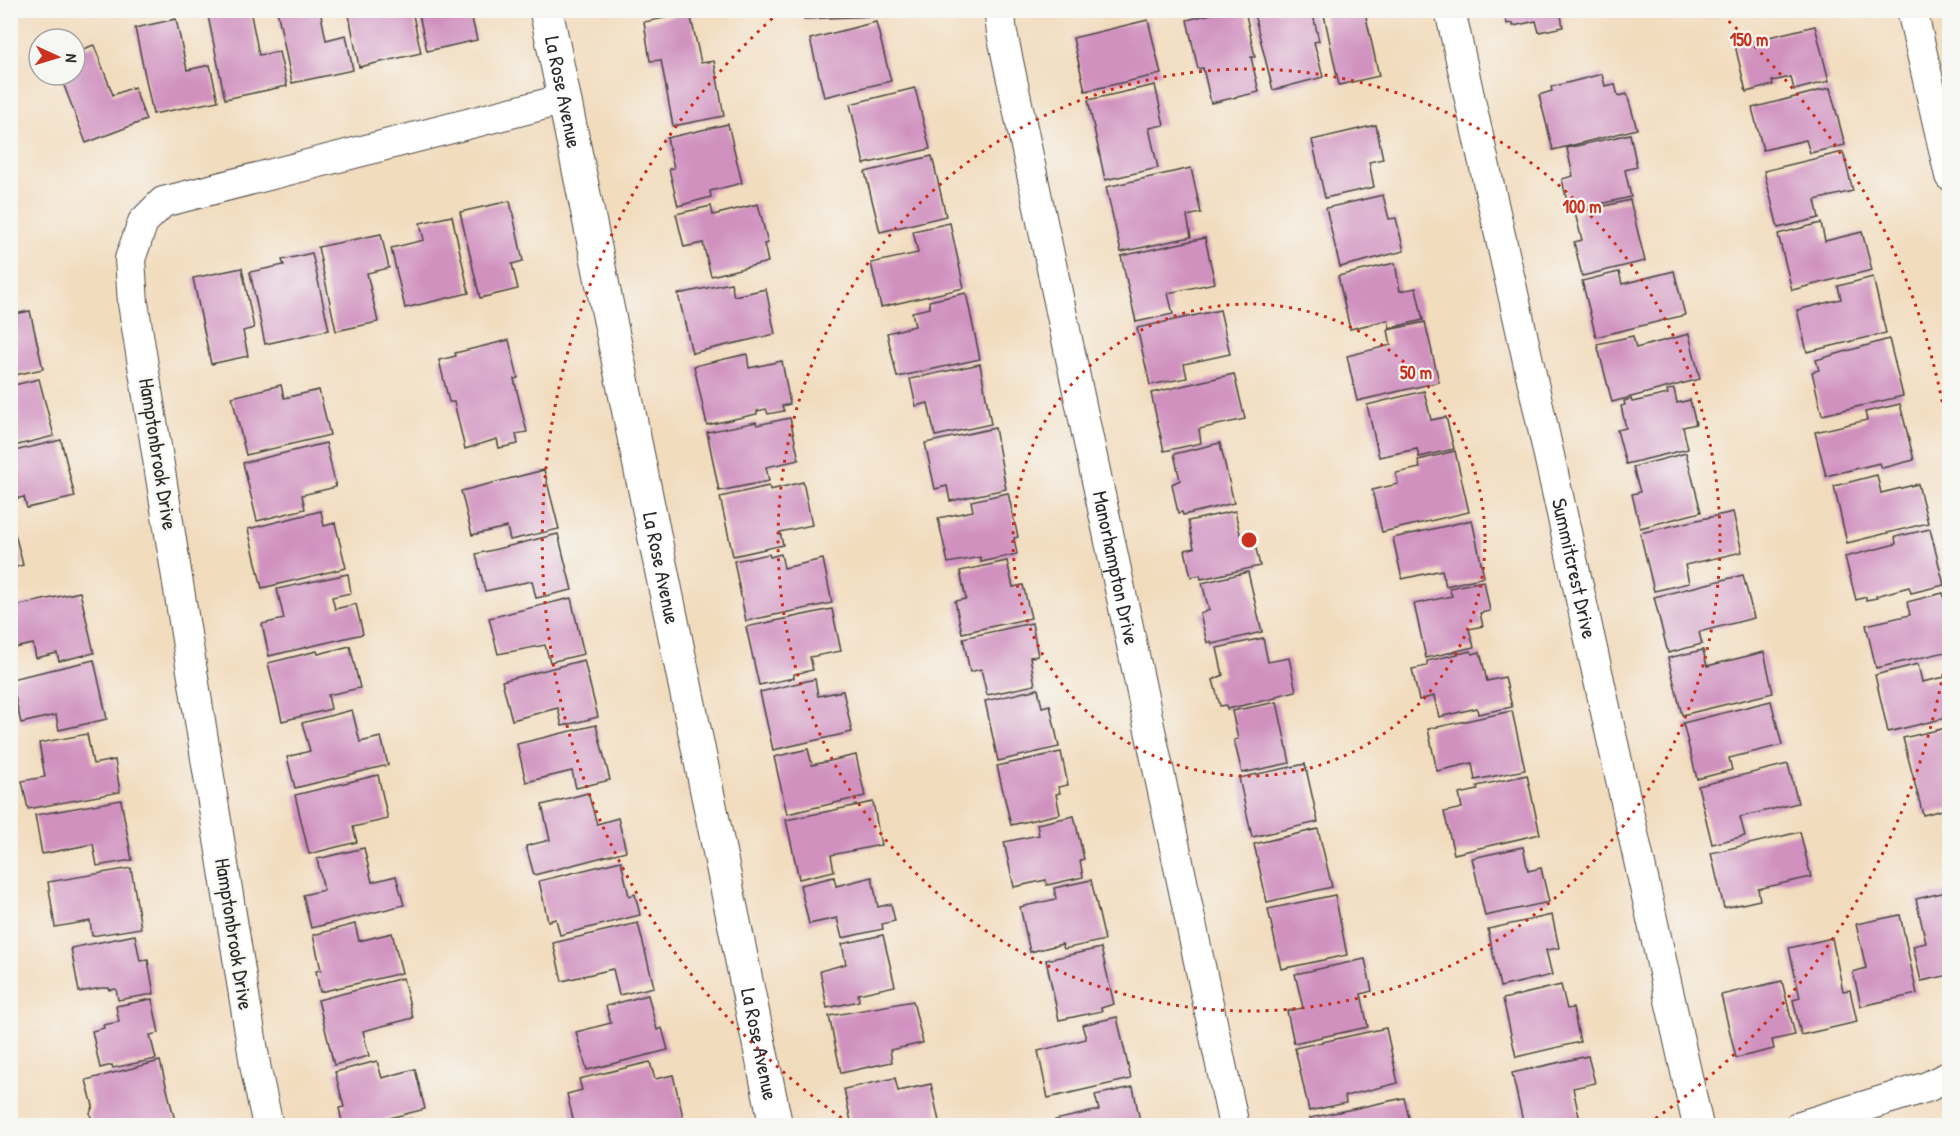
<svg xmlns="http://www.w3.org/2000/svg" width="1960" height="1136" font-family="'Patrick Hand',sans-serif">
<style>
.building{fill:#d091bf}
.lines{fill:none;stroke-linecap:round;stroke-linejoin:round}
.minor-casing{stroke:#494641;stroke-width:32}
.tertiary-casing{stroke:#494641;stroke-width:35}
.minor{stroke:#fff;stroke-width:30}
.tertiary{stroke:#fff;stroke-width:33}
.ring{fill:none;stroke:#c8321e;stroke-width:3;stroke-dasharray:3 6}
.labels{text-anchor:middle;stroke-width:4.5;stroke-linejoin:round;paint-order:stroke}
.street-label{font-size:21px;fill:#2b2b2b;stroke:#f6f6f2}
.centre{fill:#c8321e;stroke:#f6f6f2;stroke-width:3}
.ring-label{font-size:18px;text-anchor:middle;font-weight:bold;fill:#c8321e;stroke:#f6f6f2;stroke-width:4.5;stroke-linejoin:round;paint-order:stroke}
</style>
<rect width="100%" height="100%" fill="#f6f6f2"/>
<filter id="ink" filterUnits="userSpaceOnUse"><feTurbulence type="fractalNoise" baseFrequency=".0167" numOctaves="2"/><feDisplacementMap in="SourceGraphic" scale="12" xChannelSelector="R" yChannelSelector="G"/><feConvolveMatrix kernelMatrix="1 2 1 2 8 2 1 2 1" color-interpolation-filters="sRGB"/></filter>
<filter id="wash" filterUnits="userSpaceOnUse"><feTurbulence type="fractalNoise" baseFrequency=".008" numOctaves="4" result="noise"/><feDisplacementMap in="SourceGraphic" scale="24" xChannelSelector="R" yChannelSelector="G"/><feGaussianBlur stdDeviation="1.35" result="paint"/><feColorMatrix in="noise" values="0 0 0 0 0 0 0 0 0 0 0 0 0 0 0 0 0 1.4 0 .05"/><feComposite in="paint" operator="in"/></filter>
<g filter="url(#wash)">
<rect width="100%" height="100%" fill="#f2dcbe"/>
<g id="blocks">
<!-- building -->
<path class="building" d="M211,10H250L259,55L279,52L287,86L225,99L207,11Z
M277,10H320L326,40L346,35L353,70L292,83Z
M348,10H412L421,53L359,67Z
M418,10H470L477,40L427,51Z
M804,10H874V16L804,19Z
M1227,10H1245L1255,57H1251L1259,92L1211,103L1203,68L1198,69L1187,20Z
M1253,10H1312L1319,41L1314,42L1323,77L1273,90Z
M1323,10H1375L1376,15L1366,17L1379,76L1339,85Z
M1504,10H1562L1563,15H1561L1563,27L1539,32L1536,21L1513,26V23L1507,24Z
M690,13L701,63L714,61L724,116L673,126L661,60L650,61L644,22Z
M176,19L187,70L210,65L218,101L153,114L135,28Z
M1148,20L1161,74L1085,91L1073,38Z
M876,22L891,81L824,97L810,39Z
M1815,26L1829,81L1794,90L1791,77L1772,81L1773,85L1746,92L1735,45Z
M94,45L113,95L134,87L146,120L86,143L60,75H75V52Z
M1602,74L1605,86L1615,84L1618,96L1627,94L1637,129L1553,150L1539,95L1552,91L1551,87Z
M1155,85L1164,125L1149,128L1158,168L1105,180L1088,100Z
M915,88L930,149L864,164L850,104Z
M1830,88L1845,145L1810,153L1806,140L1763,150L1752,108Z
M728,124L742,183L710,191L711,197L678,206L669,169L674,168L667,138Z
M1376,125L1383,159L1369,162L1374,187L1325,198L1312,140Z
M1630,134L1637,167L1625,170L1631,197L1569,211L1562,179L1573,176L1567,148Z
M1843,152L1853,191L1815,200L1819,218L1778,228L1764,171Z
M932,156L946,216L880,232L865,172Z
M1191,168L1201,213L1187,216L1191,237L1121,252L1106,187Z
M1383,195L1389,219L1396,218L1404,251L1340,267L1326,208Z
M1630,200L1645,261L1582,276L1574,242L1582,240L1575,213Z
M510,201L523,261L512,264L518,289L480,298L460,212Z
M758,204L768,243L764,244L768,262L711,276L703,243L684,247L676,214L711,206L713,215Z
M452,216L469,293L405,308L391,248L424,240L420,223Z
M950,223L964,288L881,307L871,263L918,253L913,231Z
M1821,223L1825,241L1862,232L1872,270L1792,290L1778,234Z
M381,234L389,268L367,273L378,322L336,331L318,247Z
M1205,238L1215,283L1168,293L1173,314L1136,322L1121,256Z
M312,253L329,330L265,344L250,272L284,265L282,260Z
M1395,263L1400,291L1416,288L1423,320L1390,328L1388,320L1350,329L1338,276Z
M242,268L254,328L243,331L248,356L211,364L193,278Z
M1674,271L1685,315L1596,337L1582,281L1619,272L1622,284Z
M1873,277L1886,333L1807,352L1797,310L1841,299L1838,286Z
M731,283L734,296L766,289L775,334L692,353L678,294Z
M966,293L980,359L897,377L887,333L915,326L912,312L930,308L929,301Z
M1220,310L1230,354L1184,364L1187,378L1150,385L1137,328Z
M30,311L43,369L10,376V315Z
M1425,322L1439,382L1357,401L1347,356L1391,345L1388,330Z
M1689,334L1700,379L1612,402L1597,344L1633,336L1636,348Z
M1889,339L1903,396L1822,415L1812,372L1819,370L1816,360Z
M509,340L518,378L514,379L527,432L516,434L518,444L499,448L497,439L465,449L454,402H449L439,360L456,356L455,353Z
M747,354L749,368L782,361L790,404L782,406L784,411L768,414L766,409L757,411V414L707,425L694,366Z
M980,364L991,424L935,436L928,403L916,406L910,379Z
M1234,374L1245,419L1199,429L1201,443L1164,451L1151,393Z
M39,379L54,436L10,447V386Z
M281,385L284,398L319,390L330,435L246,455L232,397Z
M1674,389L1677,403L1690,400L1696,424L1683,427L1688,449L1626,464L1617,430L1626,428L1621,406L1625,405L1624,401L1631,399L1632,402L1668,394L1667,390Z
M1424,391L1431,420L1446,417L1454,449L1419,457L1417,449L1379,457L1367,405Z
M1900,404L1914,460L1882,468L1880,463L1826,476L1815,432L1867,420L1865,412Z
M790,418L799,460L766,467L769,481L719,491L707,432L756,422L757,425Z
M995,428L1006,489L950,501L947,486L935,489L925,443Z
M61,440L75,497L27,508L24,497L10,500V452Z
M326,443L336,487L302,495L305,509L257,521L243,463Z
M1220,443L1234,503L1183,515L1182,512L1178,513L1172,484L1180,480L1174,454Z
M1455,451L1469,512L1382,532L1372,490L1398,484L1396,473L1420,468L1418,460Z
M1686,453L1701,512L1640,528L1632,494L1640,492L1633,467Z
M544,470L559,529L510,540L507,527L472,535L461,491Z
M1877,475L1881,493L1918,484L1928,523L1847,543L1834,486Z
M803,482L812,525L780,532L783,545L733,556L720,497L769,486L770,490Z
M1008,493L1018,537L1014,538L1017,554L981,562L980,557L948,563L938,518L973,511L971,501Z
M321,511L324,526L335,523L346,568L262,588L248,529Z
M1235,511L1240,534L1252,531L1260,566L1201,579L1200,575L1191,577L1185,550L1194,548L1188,521Z
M1733,512L1742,552L1685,565L1689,583L1654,591L1640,533Z
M1472,520L1484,577L1446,586L1442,570L1402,579L1393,538Z
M13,526L23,565L10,569V527Z
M1930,529L1944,585L1911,593L1909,587L1876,596L1877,598L1866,600V597L1856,600L1845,557L1896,544L1895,537Z
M558,534L572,590L536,598L532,581L485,591L476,554Z
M769,554L770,557L781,554L784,568L823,559L832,603L746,621L734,561Z
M1007,561L1013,587L1023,585L1031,618L962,633L955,601L966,599L960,571Z
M1248,572L1262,632L1212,644L1211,641L1207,643L1200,614L1209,610L1202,583Z
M348,574L351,593L332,597L335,609L356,604L363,634L269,656L262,624L284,619L277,589Z
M1743,575L1754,618L1699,632L1702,644L1668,653L1654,597Z
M1484,581L1490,611L1480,613L1483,626L1469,629L1474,647L1426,658L1414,604L1452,596L1449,588Z
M80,592L94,653L59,661L57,653L36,658L33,644L10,649V607Z
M1943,593L1950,622V651L1876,668L1866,625L1910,615L1907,602Z
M571,598L584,654L550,662L545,645L498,654L489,618Z
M832,609L841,651L810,657L813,670L794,674V678L759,685L746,627Z
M1032,623L1038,656L1030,657L1035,685L987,695L981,669L970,672L963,638Z
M1263,638L1268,662L1289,658L1296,691L1276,696V698L1227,709L1226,705L1220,706L1213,680L1223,675L1217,648Z
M350,646L360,688L328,695L331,709L282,721L268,663L317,651L318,654Z
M1703,650L1707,666L1764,652L1773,693L1682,715L1668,658Z
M1471,651L1472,654L1480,652L1487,681L1505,677L1512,707L1478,714L1477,708L1439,717L1434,696L1419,700L1412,669L1427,666V661Z
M94,660L107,719L59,730L56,715L21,723L11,679Z
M584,660L598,717L562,726L558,708L512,720L502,681Z
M1918,664L1922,682L1950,676V717L1888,732L1875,675Z
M815,679L818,696L843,691L852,732L773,750L760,692Z
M1038,689L1042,707L1050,705L1059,747L998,761L985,701Z
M1771,701L1782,745L1729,758L1732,770L1697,779L1683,723Z
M1277,702L1290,763L1242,773L1234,740L1238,739L1232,711Z
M352,710L360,742L381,737L388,765L295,788L287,757L310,751L302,723Z
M1512,711L1525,770L1475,780L1472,763L1437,771L1428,729Z
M596,725L610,780L576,788L572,771L526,782L517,744Z
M1950,727V808L1923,815L1903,738Z
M87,734L93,764L115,760L120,792L28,809L22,781L45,777L39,743Z
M808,749L812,765L856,755L865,796L787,814L774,757Z
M1061,752L1068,785L1058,787L1060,793L1056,794L1060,814L1011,825L997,766Z
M1305,764L1318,822L1252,837L1239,778Z
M1788,764L1798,803L1740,817L1745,836L1712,844L1698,786Z
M378,775L388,819L353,827L357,842L309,854L295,795Z
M1527,775L1540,834L1454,854L1444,812L1462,808L1459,794L1478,790L1477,786Z
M588,793L597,824L618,818L626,851L534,875L526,846L550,840L542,805Z
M121,800L132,860L97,866L93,844L42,854L35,815Z
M873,802L881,845L831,855L834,871L799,879L786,820Z
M1074,816L1084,859L1080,860L1083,877L1047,885L1046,880L1014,887L1004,842L1039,835L1037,824Z
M1318,829L1332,887L1267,902L1254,844Z
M1800,832L1811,877L1758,889L1760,900L1724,908L1711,853Z
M1523,847L1528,871L1541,868L1549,902L1485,916L1472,858Z
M364,848L372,882L396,876L404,905L311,928L303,895L324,890L317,859Z
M621,861L629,896L635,894L640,915L560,935L556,919L548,921L539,881Z
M131,868L141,928L92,936L90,921L55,927L48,882Z
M834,877L836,886L872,877L878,907L891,904L895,921L882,924L883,929L842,938L837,918L809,924L800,885Z
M1091,880L1105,940L1064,949L1062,944L1030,952L1020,907L1056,899L1054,888Z
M1950,891V975L1921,981L1913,946L1926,943L1916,899Z
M1335,895L1347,955L1281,969L1268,909Z
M1552,915L1559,948L1546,950L1552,975L1500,987L1488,929Z
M1900,915L1917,994L1861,1006L1853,972L1866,968L1856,924Z
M638,923L654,987L619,995L613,969L562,981L553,943Z
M355,924L359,941L392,933L402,973L320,992L316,971L321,970L313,935Z
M135,935L140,961L148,960L154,994L118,1000L116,989L109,990V988H102L79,992L71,948Z
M883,935L895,986L858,994L859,1001L827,1008L820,971L846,964L842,944Z
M1832,938L1843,991L1850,990L1857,1022L1801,1035L1793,1000L1800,998L1789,948Z
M1101,948L1114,1004L1101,1008L1102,1011L1059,1020L1046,960Z
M1365,959L1372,991L1361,994L1368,1027L1294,1043L1287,1011L1303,1008L1295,974Z
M403,978L413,1018L363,1031L369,1056L334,1065L318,1000Z
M1782,981L1795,1035L1772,1040L1774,1049L1736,1058L1721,995Z
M1561,985L1567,1009L1573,1008L1580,1042L1516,1057L1503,999Z
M648,995L657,1030L662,1028L668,1050L587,1070L576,1032L611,1023L606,1006Z
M152,999L159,1033L150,1035L156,1059L113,1068L112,1065L100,1068L92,1031L104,1028L103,1025L119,1022L116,1006Z
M913,1001L923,1043L890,1050L892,1062L841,1073L829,1016Z
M1117,1017L1131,1079L1048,1098L1038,1051L1086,1039L1082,1025Z
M1386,1028L1398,1083L1345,1096L1346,1103L1309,1111L1295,1048Z
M1588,1056L1595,1083L1573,1088L1580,1121L1562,1126H1524L1512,1073Z
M160,1061L175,1121L155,1126H97L91,1118L90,1113L93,1106L86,1080Z
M377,1061L382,1078L415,1069L425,1109L359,1126H343L339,1108L344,1107L335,1072Z
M650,1062L655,1079L673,1075L684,1121L665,1126H570L569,1120L573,1119L567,1094L582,1090L579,1079Z
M895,1078L898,1091L931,1084L940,1126H852L844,1089Z
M1133,1087L1141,1126H1056L1055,1120L1099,1110L1095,1095Z
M1404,1098L1411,1126H1312L1310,1118Z
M411,1119L413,1126H389V1125Z"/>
</g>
</g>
<g filter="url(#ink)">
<use href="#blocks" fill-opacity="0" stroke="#494641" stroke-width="1.5"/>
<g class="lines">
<!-- minor casing -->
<g class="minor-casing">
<g id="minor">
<path id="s1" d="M1001,10L1000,16L1002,33L1234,1126"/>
<path id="s2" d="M1450,10L1698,1126"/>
<path d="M1912,10L1950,176"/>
<path d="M268,1126L256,1070L133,303L130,259L143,222L163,202L565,99"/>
<path d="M1800,1126L1927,1087L1950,1076"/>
</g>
</g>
<!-- tertiary casing -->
<g class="tertiary-casing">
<g id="tertiary">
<path id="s3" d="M546,10L776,1126"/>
</g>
</g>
<!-- minor -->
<use href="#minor" class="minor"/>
<!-- tertiary -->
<use href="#tertiary" class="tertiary"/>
</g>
</g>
<!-- distance rings -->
<g class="ring">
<circle cx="1249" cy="540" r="236"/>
<circle cx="1249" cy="540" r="471"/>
<path d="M1949 638A707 707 0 0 1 1649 1123M849 1123A707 707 0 0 1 776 15M1722 15A707 707 0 0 1 1949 442"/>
</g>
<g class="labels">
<!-- street labels -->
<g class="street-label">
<text dy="7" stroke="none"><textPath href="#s3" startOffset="84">La Rose Avenue</textPath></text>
<text transform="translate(158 454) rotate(81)" y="7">Hamptonbrook Drive</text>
<text dy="7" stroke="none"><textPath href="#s3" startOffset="570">La Rose Avenue</textPath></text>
<text dy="7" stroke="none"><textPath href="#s1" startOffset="570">Manorhampton Drive</textPath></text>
<text dy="7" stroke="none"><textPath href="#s2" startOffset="572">Summitcrest Drive</textPath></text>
<text transform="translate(234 934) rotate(81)" y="7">Hamptonbrook Drive</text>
<text dy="7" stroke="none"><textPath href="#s3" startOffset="1056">La Rose Avenue</textPath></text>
</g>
</g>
<circle cx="1249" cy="540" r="9" class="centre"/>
<g class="ring-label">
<text x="1749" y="46">150 m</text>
<text x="1582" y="213">100 m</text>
<text x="1416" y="379">50 m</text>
</g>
<!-- margin -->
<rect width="1960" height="1136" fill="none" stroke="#f6f6f2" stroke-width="36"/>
<!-- north arrow -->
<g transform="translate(57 57) rotate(94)"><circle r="28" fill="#f6f6f2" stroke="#a5a5a2" stroke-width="1.5"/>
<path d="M0-4.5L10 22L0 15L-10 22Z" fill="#c8321e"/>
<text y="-9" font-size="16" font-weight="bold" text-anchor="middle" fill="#2b2b2b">N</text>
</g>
</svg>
